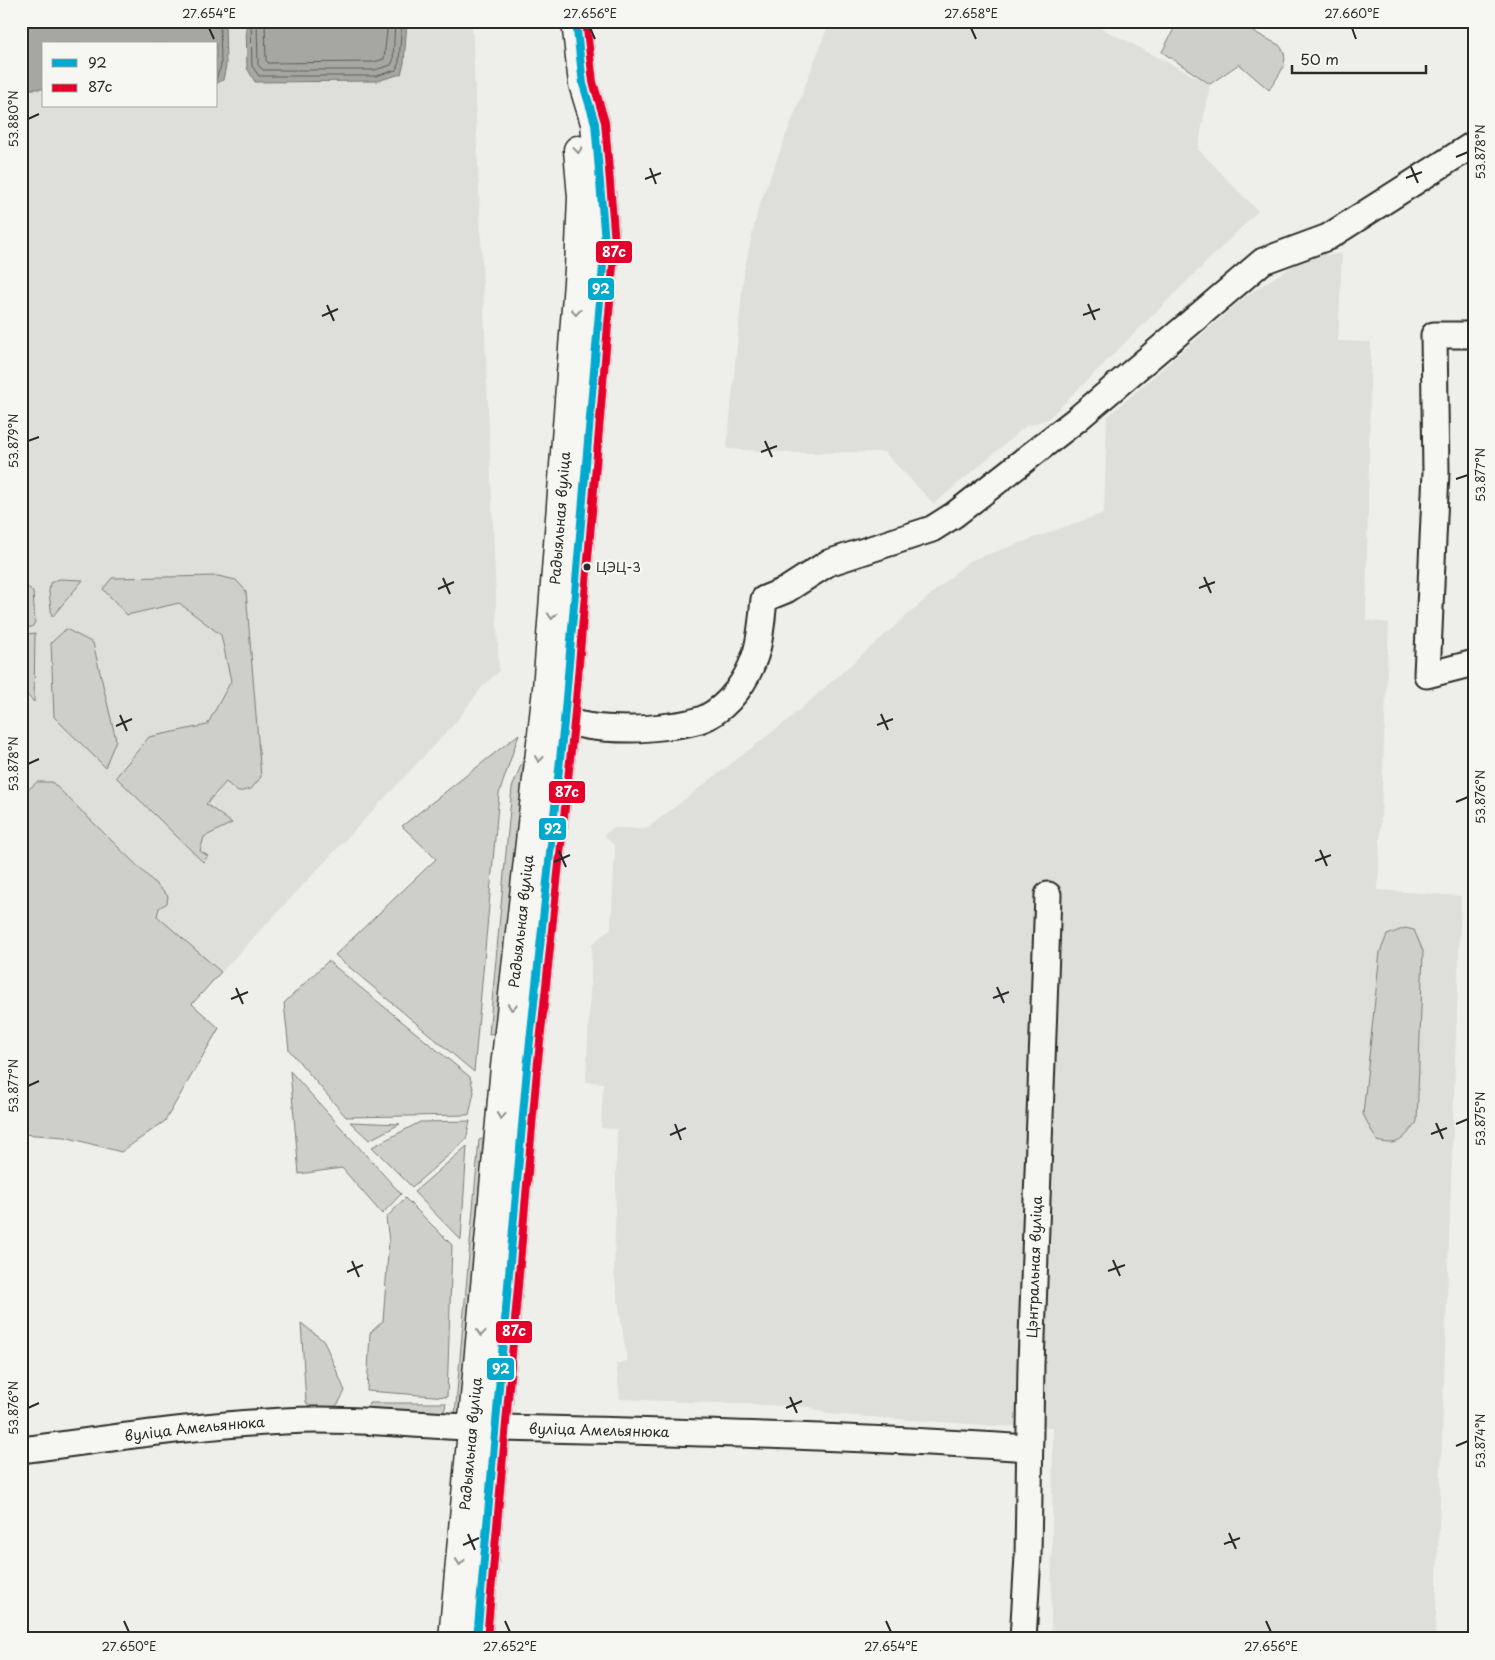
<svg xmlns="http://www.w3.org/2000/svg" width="1495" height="1660" font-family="'Playpen Sans',sans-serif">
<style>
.built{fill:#dededb;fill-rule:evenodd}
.green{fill:#cececa;stroke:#7c7c7a}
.water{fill:#a6a6a3;stroke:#757573}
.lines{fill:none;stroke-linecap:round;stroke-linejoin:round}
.shore{stroke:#5c5c5b;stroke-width:1}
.minor-casing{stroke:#2b2b2b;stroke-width:29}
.major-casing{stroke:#2b2b2b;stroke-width:31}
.minor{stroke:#f6f6f2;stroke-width:25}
.major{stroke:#f6f6f2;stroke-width:28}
.bus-1-casing{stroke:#f6f6f2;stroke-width:11}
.bus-2-casing{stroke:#f6f6f2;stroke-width:11}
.bus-1{stroke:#00a9ce;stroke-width:8}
.bus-2{stroke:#e4002b;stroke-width:8}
.oneway{stroke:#90908e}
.ticks{fill:none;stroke:#2b2b2b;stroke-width:2}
.bus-dot{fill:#2b2b2b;stroke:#f6f6f2;stroke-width:2}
.labels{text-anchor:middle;stroke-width:5;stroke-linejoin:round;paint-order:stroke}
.bus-label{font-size:13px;fill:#2b2b2b;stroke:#f6f6f2;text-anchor:start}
.street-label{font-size:14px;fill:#2b2b2b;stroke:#f6f6f2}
.line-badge{stroke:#f6f6f2;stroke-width:2}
.badge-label{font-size:14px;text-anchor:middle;font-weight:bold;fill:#fff}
.neatline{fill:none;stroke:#2b2b2b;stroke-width:2}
.ticks-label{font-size:12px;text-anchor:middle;fill:#2b2b2b}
</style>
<rect width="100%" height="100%" fill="#eeeeea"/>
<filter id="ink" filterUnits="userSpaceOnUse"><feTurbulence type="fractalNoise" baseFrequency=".02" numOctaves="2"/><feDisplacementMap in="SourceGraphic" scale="10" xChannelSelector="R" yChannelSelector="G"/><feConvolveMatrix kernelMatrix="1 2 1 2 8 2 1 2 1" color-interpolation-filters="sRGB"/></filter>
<g filter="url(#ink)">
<!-- built -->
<path class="built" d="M21,21H472L499,671L482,687L455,723L152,1046L21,1101ZM44,44H216V106H44Z
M832,21H1087L1210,84L1198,149L1258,211L1048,419L1026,426L934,504L884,452L799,453L727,449L744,271L758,209L826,31Z
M1342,254L1338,341L1371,342L1366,620L1389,623L1378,890L1461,896L1435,1639H1051L1053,1427L997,1426L827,1414L811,1407L620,1399L616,1364L627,1361L614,1273L617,1129L601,1128L603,1083L586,1082L592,944L611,928L615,846L604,835L613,828L646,829L788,720L969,561L1104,513L1107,417L1247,295L1308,256Z"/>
<!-- green -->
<path class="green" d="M1178,21H1233L1279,45C1293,60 1278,76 1269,90L1239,64L1210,84L1162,52Z
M218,576L236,580L246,591L261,777L251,789L238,792L226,782L206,804L232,823L204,837L200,851L208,856L203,862L116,777L149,737L207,725L231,681L221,635L179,603L127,615L103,589L112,578Z
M59,579L83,580L52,617L49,592L50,583Z
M21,581L33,592L35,622L32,627L21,628Z
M66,629L93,643L116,740L105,767L54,717L51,643Z
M35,633L34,702L21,689V641L27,634Z
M519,734L499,794L474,1072L335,955L436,859L402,826Z
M532,737L497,1033L489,1034L512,788Z
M37,782H52L168,896L167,903L159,908L157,916L221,972L192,1004L219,1028L165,1121L121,1152L65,1137L21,1134V796Z
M1405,928L1414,930L1423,951L1417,1122C1403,1139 1400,1147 1377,1141L1363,1114L1380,952L1387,935Z
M328,961L470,1077L474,1092L469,1115L346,1117L289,1050L284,1003Z
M290,1071L401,1194L382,1214L342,1168L299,1174Z
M470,1121L466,1140L412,1187L372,1147L420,1122Z
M350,1122L400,1124L369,1140Z
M486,1138L461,1411L455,1415L479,1140Z
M467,1146L461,1240L414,1192Z
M405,1198L452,1245L447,1397L367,1391L370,1333L383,1321L389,1241L386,1218Z
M301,1323L324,1341L345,1391L338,1404L325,1415L314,1413L306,1402Z
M368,1403H446L443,1418L373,1415Z"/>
<!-- water -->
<path class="water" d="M21,21H225L226,66L223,80L216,84V44H44V89H21Z
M246,21H407L404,63L401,74L377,81L255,82L247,68Z"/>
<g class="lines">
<!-- shore -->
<path class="shore" d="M251,21L252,66L259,76H376L396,70L399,62L402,21
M257,21L258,65L263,70H375L391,65L393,61L395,21
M265,21L266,60L268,63L374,62L384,59L388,21
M216,79L221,66L220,21"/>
<!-- minor casing -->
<g class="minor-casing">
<g id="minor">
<path d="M1474,335H1434L1436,472L1427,675L1474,663"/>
<path d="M547,712C573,727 601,729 631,729C648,729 692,725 707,717C730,705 747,680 755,656C761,639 762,617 764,599L786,590L828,563L932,529L954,515L1076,420L1263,261L1328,237L1474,144"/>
<path id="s1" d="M21,1450C108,1439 196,1425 284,1421C354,1417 426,1427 497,1428C675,1432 852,1436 1029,1448"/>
<path id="s2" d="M1023,1639L1028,1556L1031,1365L1048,895"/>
</g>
</g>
<!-- major casing -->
<g class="major-casing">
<g id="major">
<path id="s3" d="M453,1639L505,1067L547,689L579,269L582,197L578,150"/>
<path d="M477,1639L527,1069L564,722L605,242L595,123L583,84L576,21"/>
</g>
</g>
<!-- minor -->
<use href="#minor" class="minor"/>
<!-- major -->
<use href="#major" class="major"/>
<!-- bus-1 casing -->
<g class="bus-1-casing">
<path id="bus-1" d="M477,1639L527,1069L564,722L605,242L595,123L583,84L576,21"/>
</g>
<!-- bus-2 casing -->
<g class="bus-2-casing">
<path id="bus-2" d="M487,1639L537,1070L574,723L615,243L605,122L593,82L586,21"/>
</g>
<!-- bus-1 -->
<use href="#bus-1" class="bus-1"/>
<!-- bus-2 -->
<use href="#bus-2" class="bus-2"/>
</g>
<!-- one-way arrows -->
<defs><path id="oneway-chevron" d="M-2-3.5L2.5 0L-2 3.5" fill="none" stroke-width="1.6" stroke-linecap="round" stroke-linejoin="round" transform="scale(1.25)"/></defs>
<g class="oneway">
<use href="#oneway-chevron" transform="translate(578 150) rotate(86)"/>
<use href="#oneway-chevron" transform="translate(576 312) rotate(94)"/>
<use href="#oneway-chevron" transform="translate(552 616) rotate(94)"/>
<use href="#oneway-chevron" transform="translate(539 759) rotate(96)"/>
<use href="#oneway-chevron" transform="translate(512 1007) rotate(96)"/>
<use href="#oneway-chevron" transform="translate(501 1116) rotate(95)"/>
<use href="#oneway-chevron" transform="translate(481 1333) rotate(95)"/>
<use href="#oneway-chevron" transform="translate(460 1562) rotate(95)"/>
</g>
</g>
<!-- ticks -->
<path class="ticks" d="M209,28L214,39M590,28L595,39M971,28L976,39M1352,28L1356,39M28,119L39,114M1456,157L1468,152M1411,167L1418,183M650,168L656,184M1406,178L1422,172M645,179L661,173M1088,304L1095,320M327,305L334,321M1083,315L1100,309M322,316L338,309M28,441L39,437M765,441L772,457M761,452L777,446M1456,479L1468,475M1204,577L1211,593M443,578L450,594M1199,588L1215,582M438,589L454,582M881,714L888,730M120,715L127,731M877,725L893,719M116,726L132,719M28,764L39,759M1456,802L1468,797M1320,850L1327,866M559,851L566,867M1315,861L1331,855M554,862L570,855M997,987L1004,1003M236,988L243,1004M993,998L1009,992M231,999L248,992M28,1086L39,1081M1436,1123L1443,1139M675,1124L681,1140M1456,1124L1468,1119M1431,1134L1447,1128M670,1135L686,1128M1113,1260L1120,1276M352,1261L359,1277M1108,1271L1125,1265M347,1272L363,1265M790,1397L797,1413M28,1408L39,1403M786,1408L802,1401M1456,1446L1468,1441M1229,1533L1236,1549M468,1534L475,1550M1224,1544L1240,1538M463,1545L479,1538M124,1621L129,1632M505,1621L510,1632M886,1621L891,1632M1266,1621L1271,1632"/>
<!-- markers -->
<circle class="bus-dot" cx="587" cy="567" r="4.5"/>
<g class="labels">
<!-- bus labels -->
<g class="bus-label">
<text x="596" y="572">ЦЭЦ-3</text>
</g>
<!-- street labels -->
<g class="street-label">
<text dy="5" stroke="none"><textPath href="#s3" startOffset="1126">Радыяльная вуліца</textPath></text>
<text dy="5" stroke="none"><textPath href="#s3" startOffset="721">Радыяльная вуліца</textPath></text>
<text dy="5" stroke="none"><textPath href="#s2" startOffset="372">Цэнтральная вуліца</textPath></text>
<text dy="5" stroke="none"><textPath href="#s1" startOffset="175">вуліца Амельянюка</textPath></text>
<text dy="5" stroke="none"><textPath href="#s1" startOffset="580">вуліца Амельянюка</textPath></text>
<text dy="5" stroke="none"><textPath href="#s3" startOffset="196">Радыяльная вуліца</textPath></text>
</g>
</g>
<g class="line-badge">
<rect x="595" y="240" width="38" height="24" rx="5" fill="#e4002b"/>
<rect x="587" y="277" width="28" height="24" rx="5" fill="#00a9ce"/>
<rect x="548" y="780" width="38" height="24" rx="5" fill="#e4002b"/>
<rect x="538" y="817" width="29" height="24" rx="5" fill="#00a9ce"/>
<rect x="495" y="1320" width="38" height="24" rx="5" fill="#e4002b"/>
<rect x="486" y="1357" width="29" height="24" rx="5" fill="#00a9ce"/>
</g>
<g class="badge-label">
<text x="614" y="257">87с</text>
<text x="601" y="294">92</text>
<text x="567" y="797">87с</text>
<text x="553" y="834">92</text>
<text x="514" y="1336">87с</text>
<text x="501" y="1374">92</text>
</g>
<!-- margin -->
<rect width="1495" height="1660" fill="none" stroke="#f6f6f2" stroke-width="55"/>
<!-- legend -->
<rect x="42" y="42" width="175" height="65" fill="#f6f6f2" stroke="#a5a5a2"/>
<rect x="52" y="59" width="25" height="8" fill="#00a9ce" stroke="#a5a5a2"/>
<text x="88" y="68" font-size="15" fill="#2b2b2b">92</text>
<rect x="52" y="84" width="25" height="8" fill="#e4002b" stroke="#a5a5a2"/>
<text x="88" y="92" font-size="15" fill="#2b2b2b">87с</text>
<!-- scale -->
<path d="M1292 65v8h134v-8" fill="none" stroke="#2b2b2b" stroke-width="2.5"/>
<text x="1300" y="65" font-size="15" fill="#2b2b2b" stroke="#f6f6f2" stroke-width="4" paint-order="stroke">50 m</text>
<rect x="28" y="28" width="1440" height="1604" class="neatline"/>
<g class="ticks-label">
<text x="209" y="18">27.654°E</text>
<text x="590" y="18">27.656°E</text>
<text x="971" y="18">27.658°E</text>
<text x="1352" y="18">27.660°E</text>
<text transform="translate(14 119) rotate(-90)" y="4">53.880°N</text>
<text transform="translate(1481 152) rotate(-90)" y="4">53.878°N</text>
<text transform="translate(14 441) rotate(-90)" y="4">53.879°N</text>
<text transform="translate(1481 475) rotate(-90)" y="4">53.877°N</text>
<text transform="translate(14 764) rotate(-90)" y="4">53.878°N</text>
<text transform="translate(1481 797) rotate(-90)" y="4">53.876°N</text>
<text transform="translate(14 1086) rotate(-90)" y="4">53.877°N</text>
<text transform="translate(1481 1119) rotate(-90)" y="4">53.875°N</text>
<text transform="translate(14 1408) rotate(-90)" y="4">53.876°N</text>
<text transform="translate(1481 1441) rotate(-90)" y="4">53.874°N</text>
<text x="129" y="1651">27.650°E</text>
<text x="510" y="1651">27.652°E</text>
<text x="891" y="1651">27.654°E</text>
<text x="1271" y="1651">27.656°E</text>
</g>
</svg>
